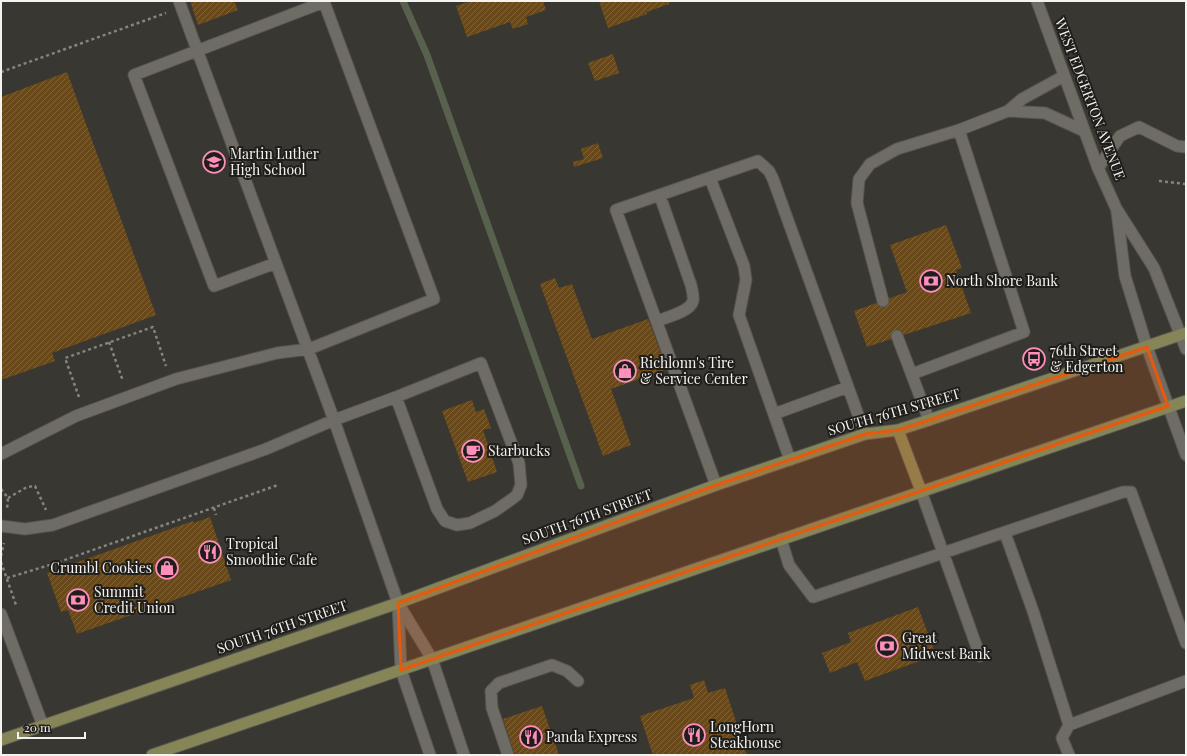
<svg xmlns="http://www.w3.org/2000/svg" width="1187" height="756" font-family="'Playfair Display',serif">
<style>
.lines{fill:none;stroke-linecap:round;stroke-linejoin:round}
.stream{stroke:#58614d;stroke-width:7}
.building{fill:url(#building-hatch)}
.service-casing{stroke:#575550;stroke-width:13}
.minor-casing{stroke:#575550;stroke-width:13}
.tertiary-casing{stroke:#575550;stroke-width:13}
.secondary-casing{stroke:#575550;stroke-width:13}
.path{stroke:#86847f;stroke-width:2.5;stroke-dasharray:3 3;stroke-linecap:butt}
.service{stroke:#6f6c65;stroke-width:11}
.minor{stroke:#6f6c65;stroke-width:11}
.tertiary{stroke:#6f6c65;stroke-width:11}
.secondary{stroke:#858558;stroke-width:11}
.marked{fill:#e8590c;fill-opacity:0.2;stroke:#e8590c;stroke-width:3;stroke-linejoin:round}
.labels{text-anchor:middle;stroke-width:4;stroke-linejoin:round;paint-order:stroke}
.street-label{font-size:14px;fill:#f5f3ef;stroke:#1f1e1b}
.poi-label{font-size:14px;fill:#f5f3ef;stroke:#1f1e1b;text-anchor:start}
</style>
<defs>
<pattern id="building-hatch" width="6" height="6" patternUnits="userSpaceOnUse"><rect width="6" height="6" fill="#694919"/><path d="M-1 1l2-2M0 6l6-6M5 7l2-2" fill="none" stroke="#7f643b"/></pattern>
</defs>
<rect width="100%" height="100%" fill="#393731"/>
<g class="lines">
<!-- stream -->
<path class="stream" d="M403,1L427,55L581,486"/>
</g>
<!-- building -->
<path class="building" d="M190,1H234L238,10L198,25Z
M471,1H543L546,10L526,17L528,24L513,29L510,22L467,37L456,6Z
M599,1H672L669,2V4L647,12V14L608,28Z
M613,54L619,73L595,81L588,63Z
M67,72L156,315L52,353L55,361L1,380V97Z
M598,143L603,158L574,167L573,162L584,159L581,149Z
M946,225L962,268L956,270L971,313L867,347L854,311L907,292L890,245Z
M555,278L559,288L572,284L592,339L648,319L667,369L611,389L631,445L603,456L540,284Z
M472,400L476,412L484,409L491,428L483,430L497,472L468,482L442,411Z
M210,517L231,580L77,634L68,610L61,612L47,573L193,521L194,523Z
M918,607L936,655L865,681L857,662L830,673L822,653L851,642L848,633Z
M704,680L708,693L725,688L747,755H653L640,716L694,698L690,685Z
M542,706L559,755H515L503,719Z"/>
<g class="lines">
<!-- service casing -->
<g class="service-casing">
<path id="service" d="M179,1L334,420L398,603
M1008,111L1045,113L1084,131
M1098,168L1120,136L1139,127L1177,146L1186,147
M710,178L744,266L746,280L739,315L790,460
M883,301L857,203L859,179L870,164L897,149L959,130L1008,111L1022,99L1064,76
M657,321C667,317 690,312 693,301C694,296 692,290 691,285L660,196
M897,336L929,420
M481,363L519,463L521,485L517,495L512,499L495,511L470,523L457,525L445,521L437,509L396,397Z
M912,374L1024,332L959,130
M774,414L848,387
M1,454L76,416L176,379L277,353L309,349L434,299L324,2L134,75L214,286L276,263
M716,485L616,210L758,161L769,171L773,179L865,434
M921,491L980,656
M1,526L25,529L53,525L266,449L334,420L396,397
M1005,533L1033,611L1069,725
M781,539L789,565L813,597L1123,492H1131L1186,643
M1,614L43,726
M508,755L492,708L491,691L499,683L552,665L567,671L578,681
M1069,755L1062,738L1069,725L1186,681"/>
</g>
<!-- minor casing -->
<g class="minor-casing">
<path id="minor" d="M430,755L401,670L398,603L432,659L464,755"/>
</g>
<!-- tertiary casing -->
<g class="tertiary-casing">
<path id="tertiary" d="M1037,1L1098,168L1116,208L1154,268L1186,349
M1117,212L1125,276L1147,347L1186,455"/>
</g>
<!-- secondary casing -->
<g class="secondary-casing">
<path id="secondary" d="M898,430L921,491
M1,740L398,603L716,485L865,434L898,430L929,420L1186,333
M152,755L1186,401"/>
</g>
<!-- path -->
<path class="path" d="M1,72L166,13
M1159,181L1186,184
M109,342L123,381
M79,397L65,358L153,327L166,366
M1,489L8,498L7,510
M8,498L27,487L35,486L46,510
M214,508L216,515
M1,556L4,543
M1,562L16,605
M7,578L56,563L278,485"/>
<!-- service -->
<use href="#service" class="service"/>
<!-- minor -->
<use href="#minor" class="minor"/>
<!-- tertiary -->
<use href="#tertiary" class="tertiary"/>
<!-- secondary -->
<use href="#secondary" class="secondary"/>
</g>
<!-- marked area -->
<path class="marked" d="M1147,347L1168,406L401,670L398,603L716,485L865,434L898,430L929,420Z"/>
<!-- icons -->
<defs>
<g id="school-ring" transform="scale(1.15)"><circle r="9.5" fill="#1f1e1b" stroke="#fe8ebc" stroke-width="1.5"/><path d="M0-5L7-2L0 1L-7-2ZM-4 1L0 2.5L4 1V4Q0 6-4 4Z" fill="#fe8ebc"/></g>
<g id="bank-ring" transform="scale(1.15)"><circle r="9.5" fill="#1f1e1b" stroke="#fe8ebc" stroke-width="1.5"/><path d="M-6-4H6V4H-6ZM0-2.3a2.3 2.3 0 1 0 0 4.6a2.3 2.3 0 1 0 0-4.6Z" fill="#fe8ebc"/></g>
<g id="bus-ring" transform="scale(1.15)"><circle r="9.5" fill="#1f1e1b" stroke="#fe8ebc" stroke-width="1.5"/><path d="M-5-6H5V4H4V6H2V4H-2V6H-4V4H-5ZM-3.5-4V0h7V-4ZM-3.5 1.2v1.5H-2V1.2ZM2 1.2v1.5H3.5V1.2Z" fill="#fe8ebc"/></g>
<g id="shop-ring" transform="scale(1.15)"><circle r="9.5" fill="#1f1e1b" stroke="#fe8ebc" stroke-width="1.5"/><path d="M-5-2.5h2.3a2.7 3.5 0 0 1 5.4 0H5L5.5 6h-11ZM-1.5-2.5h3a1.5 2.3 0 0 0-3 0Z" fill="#fe8ebc"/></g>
<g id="cafe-ring" transform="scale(1.15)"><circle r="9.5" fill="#1f1e1b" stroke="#fe8ebc" stroke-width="1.5"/><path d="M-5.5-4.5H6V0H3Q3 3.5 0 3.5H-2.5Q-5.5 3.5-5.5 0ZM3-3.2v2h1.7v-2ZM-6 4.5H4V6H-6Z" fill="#fe8ebc"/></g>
<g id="restaurant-ring" transform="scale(1.15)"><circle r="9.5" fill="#1f1e1b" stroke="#fe8ebc" stroke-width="1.5"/><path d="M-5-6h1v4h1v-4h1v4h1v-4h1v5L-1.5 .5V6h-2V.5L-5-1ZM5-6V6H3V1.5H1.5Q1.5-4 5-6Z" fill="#fe8ebc"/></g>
</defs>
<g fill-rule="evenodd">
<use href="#school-ring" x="214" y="162"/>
<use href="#bank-ring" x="931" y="281"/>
<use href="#bus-ring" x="1034" y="359"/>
<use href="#shop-ring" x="625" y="371"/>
<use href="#cafe-ring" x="473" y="451"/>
<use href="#restaurant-ring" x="210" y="552"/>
<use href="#shop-ring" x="167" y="568"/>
<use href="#bank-ring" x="78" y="600"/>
<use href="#bank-ring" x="887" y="646"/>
<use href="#restaurant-ring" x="694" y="735"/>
<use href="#restaurant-ring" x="531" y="737"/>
</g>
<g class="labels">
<!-- street labels -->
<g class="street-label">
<text transform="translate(1090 99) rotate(69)" y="5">WEST EDGERTON AVENUE</text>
<text transform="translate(894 412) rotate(-16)" y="5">SOUTH 76TH STREET</text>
<text transform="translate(587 517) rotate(-20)" y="5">SOUTH 76TH STREET</text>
<text transform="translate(282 627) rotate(-19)" y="5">SOUTH 76TH STREET</text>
</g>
<!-- poi labels -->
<g class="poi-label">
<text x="230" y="159">Martin Luther<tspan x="230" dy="16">High School</tspan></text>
<text x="946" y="286">North Shore Bank</text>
<text x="1050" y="356">76th Street<tspan x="1050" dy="16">&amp; Edgerton</tspan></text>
<text x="640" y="368">Richlonn's Tire<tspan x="640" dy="16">&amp; Service Center</tspan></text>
<text x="488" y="456">Starbucks</text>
<text x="226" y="549">Tropical<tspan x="226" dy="16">Smoothie Cafe</tspan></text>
<text x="152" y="573" text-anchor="end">Crumbl Cookies</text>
<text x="94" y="597">Summit<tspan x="94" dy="16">Credit Union</tspan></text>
<text x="902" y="643">Great<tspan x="902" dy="16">Midwest Bank</tspan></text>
<text x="710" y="732">LongHorn<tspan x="710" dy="16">Steakhouse</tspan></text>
<text x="546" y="742">Panda Express</text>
</g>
</g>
<!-- border -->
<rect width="1187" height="756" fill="none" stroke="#f5f3ef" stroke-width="4"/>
<!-- scale -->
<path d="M18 732v6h67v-6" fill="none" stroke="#f5f3ef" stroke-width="2"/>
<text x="24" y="732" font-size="12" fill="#f5f3ef" stroke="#1f1e1b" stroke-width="3" paint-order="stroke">20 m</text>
</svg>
